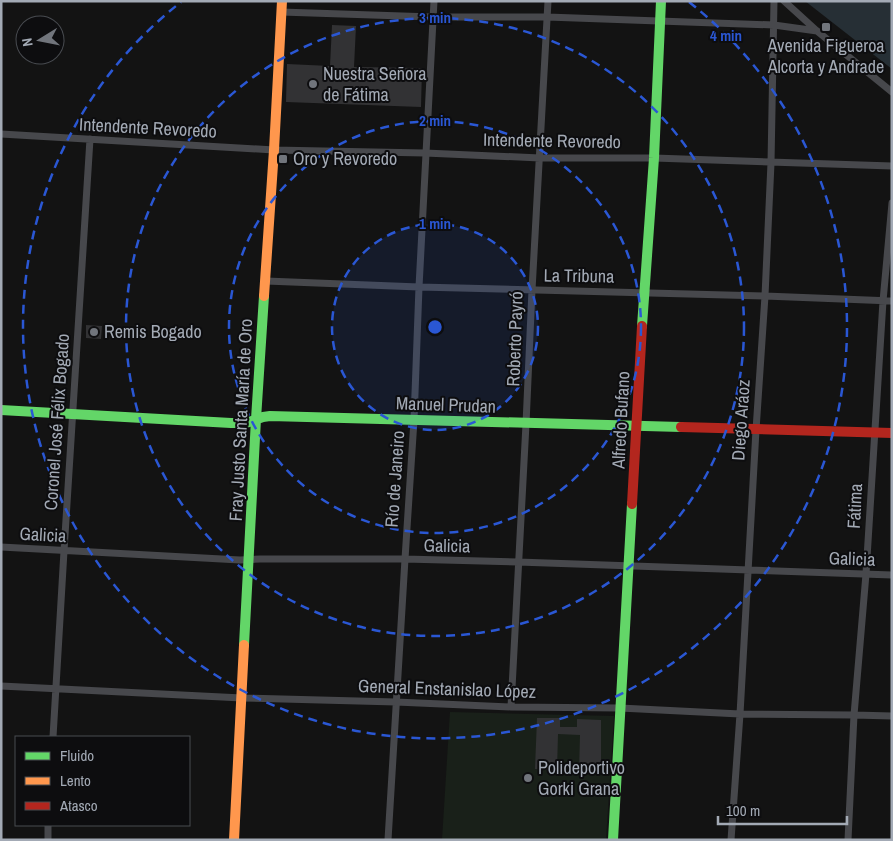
<svg xmlns="http://www.w3.org/2000/svg" width="893" height="841" font-family="'Archivo Narrow',sans-serif">
<style>
.green{fill:#192019}
.water{fill:#262f35}
.building{fill:#323234}
.lines{fill:none;stroke-linecap:round;stroke-linejoin:round}
.street{stroke:#47484c;stroke-width:7}
.fast{stroke:#63d668;stroke-width:10}
.slow{stroke:#ff974d;stroke-width:10}
.jam{stroke:#b3261e;stroke-width:10}
.ring{fill:none;stroke:#2a57d4;stroke-width:2.5;stroke-dasharray:9 6}
.poi-dot{fill:#71757c;stroke:#0d0d0f;stroke-width:2}
.labels{text-anchor:middle;stroke-width:4;stroke-linejoin:round;paint-order:stroke}
.poi-label{font-size:18px;fill:#a3aab5;stroke:#0d0d0f;text-anchor:start}
.street-label{font-size:18px;fill:#a3aab5;stroke:#0d0d0f}
.centre{fill:#2a57d4;stroke:#0d0d0f;stroke-width:2.5}
.ring-label{font-size:15px;text-anchor:middle;font-weight:bold;fill:#2a57d4;stroke:#0d0d0f;stroke-width:4;stroke-linejoin:round;paint-order:stroke}
</style>
<rect width="100%" height="100%" fill="#131313"/>
<!-- green -->
<path class="green" d="M450,712L614,716L606,840H442Z"/>
<!-- water -->
<path class="water" d="M805,1H892V69Z"/>
<!-- building -->
<path class="building" d="M332,25L356,26L354,67L422,68L421,107L286,102L287,64L330,66Z
M86,325L102,326L101,339L86,338Z
M537,718H560V727H577V719L601,720V773H579L580,735L558,734L557,770L535,769Z"/>
<g class="lines">
<!-- street -->
<path class="street" d="M784,1L817,31L892,92
M281,12L433,17H547L774,25L817,31
M1,134L274,150L425,153L540,158H654L892,166
M266,281L419,287L765,296L892,301
M1,547L240,560L260,559H405L518,562L892,575
M1,686L242,698L396,702L511,707L620,708L740,714L854,715L892,716
M511,707L526,424L532,290L548,1
M53,737L64,551L90,139
M48,840V825
M388,840L405,559L414,420L419,287L434,1
M731,840L740,714L756,430L765,296L771,163L774,1
M848,840L854,715L866,574L883,301L892,203"/>
<!-- fast -->
<path class="fast" d="M642,326L654,158L661,1
M1,410L231,423H246L263,417L270,416L681,427
M244,645L256,419L264,296
M613,840L632,504"/>
<!-- slow -->
<path class="slow" d="M264,296L274,150L282,1
M234,840L244,645"/>
<!-- jam -->
<path class="jam" d="M681,427L892,433
M632,504L642,326"/>
</g>
<!-- distance rings -->
<circle cx="435" cy="327" r="103" fill="#2a57d4" fill-opacity=".12"/>
<g class="ring">
<circle cx="435" cy="327" r="103"/>
<circle cx="435" cy="327" r="206"/>
<circle cx="435" cy="327" r="309"/>
<path d="M689 2A412 412 0 1 1 181 2"/>
</g>
<!-- markers -->
<g class="poi-dot">
<rect x="821" y="22" width="10" height="10" rx="2.5"/>
<circle cx="313" cy="84" r="5"/>
<rect x="278" y="154" width="10" height="10" rx="2.5"/>
<circle cx="94" cy="332" r="5"/>
<circle cx="528" cy="778" r="5"/>
</g>
<g class="labels">
<!-- poi labels -->
<g class="poi-label">
<text x="826" y="52" text-anchor="middle">Avenida Figueroa<tspan x="826" dy="21">Alcorta y Andrade</tspan></text>
<text x="323" y="80">Nuestra Señora<tspan x="323" dy="21">de Fátima</tspan></text>
<text x="293" y="165">Oro y Revoredo</text>
<text x="104" y="338">Remis Bogado</text>
<text x="538" y="774">Polideportivo<tspan x="538" dy="21">Gorki Grana</tspan></text>
</g>
<!-- street labels -->
<g class="street-label">
<text transform="translate(148 128) rotate(3)" y="6">Intendente Revoredo</text>
<text transform="translate(552 141) rotate(1)" y="6">Intendente Revoredo</text>
<text transform="translate(579 276) rotate(1)" y="6">La Tribuna</text>
<text transform="translate(515 339) rotate(-88)" y="6">Roberto Payró</text>
<text transform="translate(446 405) rotate(2)" y="6">Manuel Prudan</text>
<text transform="translate(241 420) rotate(-87)" y="6">Fray Justo Santa María de Oro</text>
<text transform="translate(621 420) rotate(-87)" y="6">Alfredo Bufano</text>
<text transform="translate(741 420) rotate(-86)" y="6">Diego Aráoz</text>
<text transform="translate(57 422) rotate(-86)" y="6">Coronel José Félix Bogado</text>
<text transform="translate(395 479) rotate(-86)" y="6">Río de Janeiro</text>
<text transform="translate(855 506) rotate(-87)" y="6">Fátima</text>
<text transform="translate(43 535) rotate(3)" y="6">Galicia</text>
<text transform="translate(447 546) rotate(1)" y="6">Galicia</text>
<text transform="translate(852 559) rotate(2)" y="6">Galicia</text>
<text transform="translate(447 689) rotate(2)" y="6">General Enstanislao López</text>
</g>
</g>
<circle cx="435" cy="327" r="8" class="centre"/>
<g class="ring-label">
<text x="435" y="23">3 min</text>
<text x="726" y="41">4 min</text>
<text x="435" y="126">2 min</text>
<text x="435" y="229">1 min</text>
</g>
<!-- border -->
<rect width="893" height="841" fill="none" stroke="#a3aab5" stroke-width="5"/>
<!-- legend -->
<rect x="15" y="736" width="175" height="90" fill="#0d0d0f" stroke="#494c51"/>
<rect x="25" y="752" width="25" height="8" fill="#63d668" stroke="#494c51"/>
<text x="60" y="761" font-size="15" fill="#a3aab5">Fluido</text>
<rect x="25" y="777" width="25" height="8" fill="#ff974d" stroke="#494c51"/>
<text x="60" y="786" font-size="15" fill="#a3aab5">Lento</text>
<rect x="25" y="802" width="25" height="8" fill="#b3261e" stroke="#494c51"/>
<text x="60" y="811" font-size="15" fill="#a3aab5">Atasco</text>
<!-- north arrow -->
<g transform="translate(40 40) rotate(260)"><circle r="24" fill="#0d0d0f" stroke="#494c51"/>
<path d="M0-4L9 19L0 12L-9 19Z" fill="#71757c"/>
<text y="-8" font-size="14" font-weight="bold" text-anchor="middle" fill="#a3aab5">N</text>
</g>
<!-- scale -->
<path d="M718 816v8h129v-8" fill="none" stroke="#a3aab5" stroke-width="2.5"/>
<text x="726" y="816" font-size="15" fill="#a3aab5" stroke="#0d0d0f" stroke-width="4" paint-order="stroke">100 m</text>
</svg>
